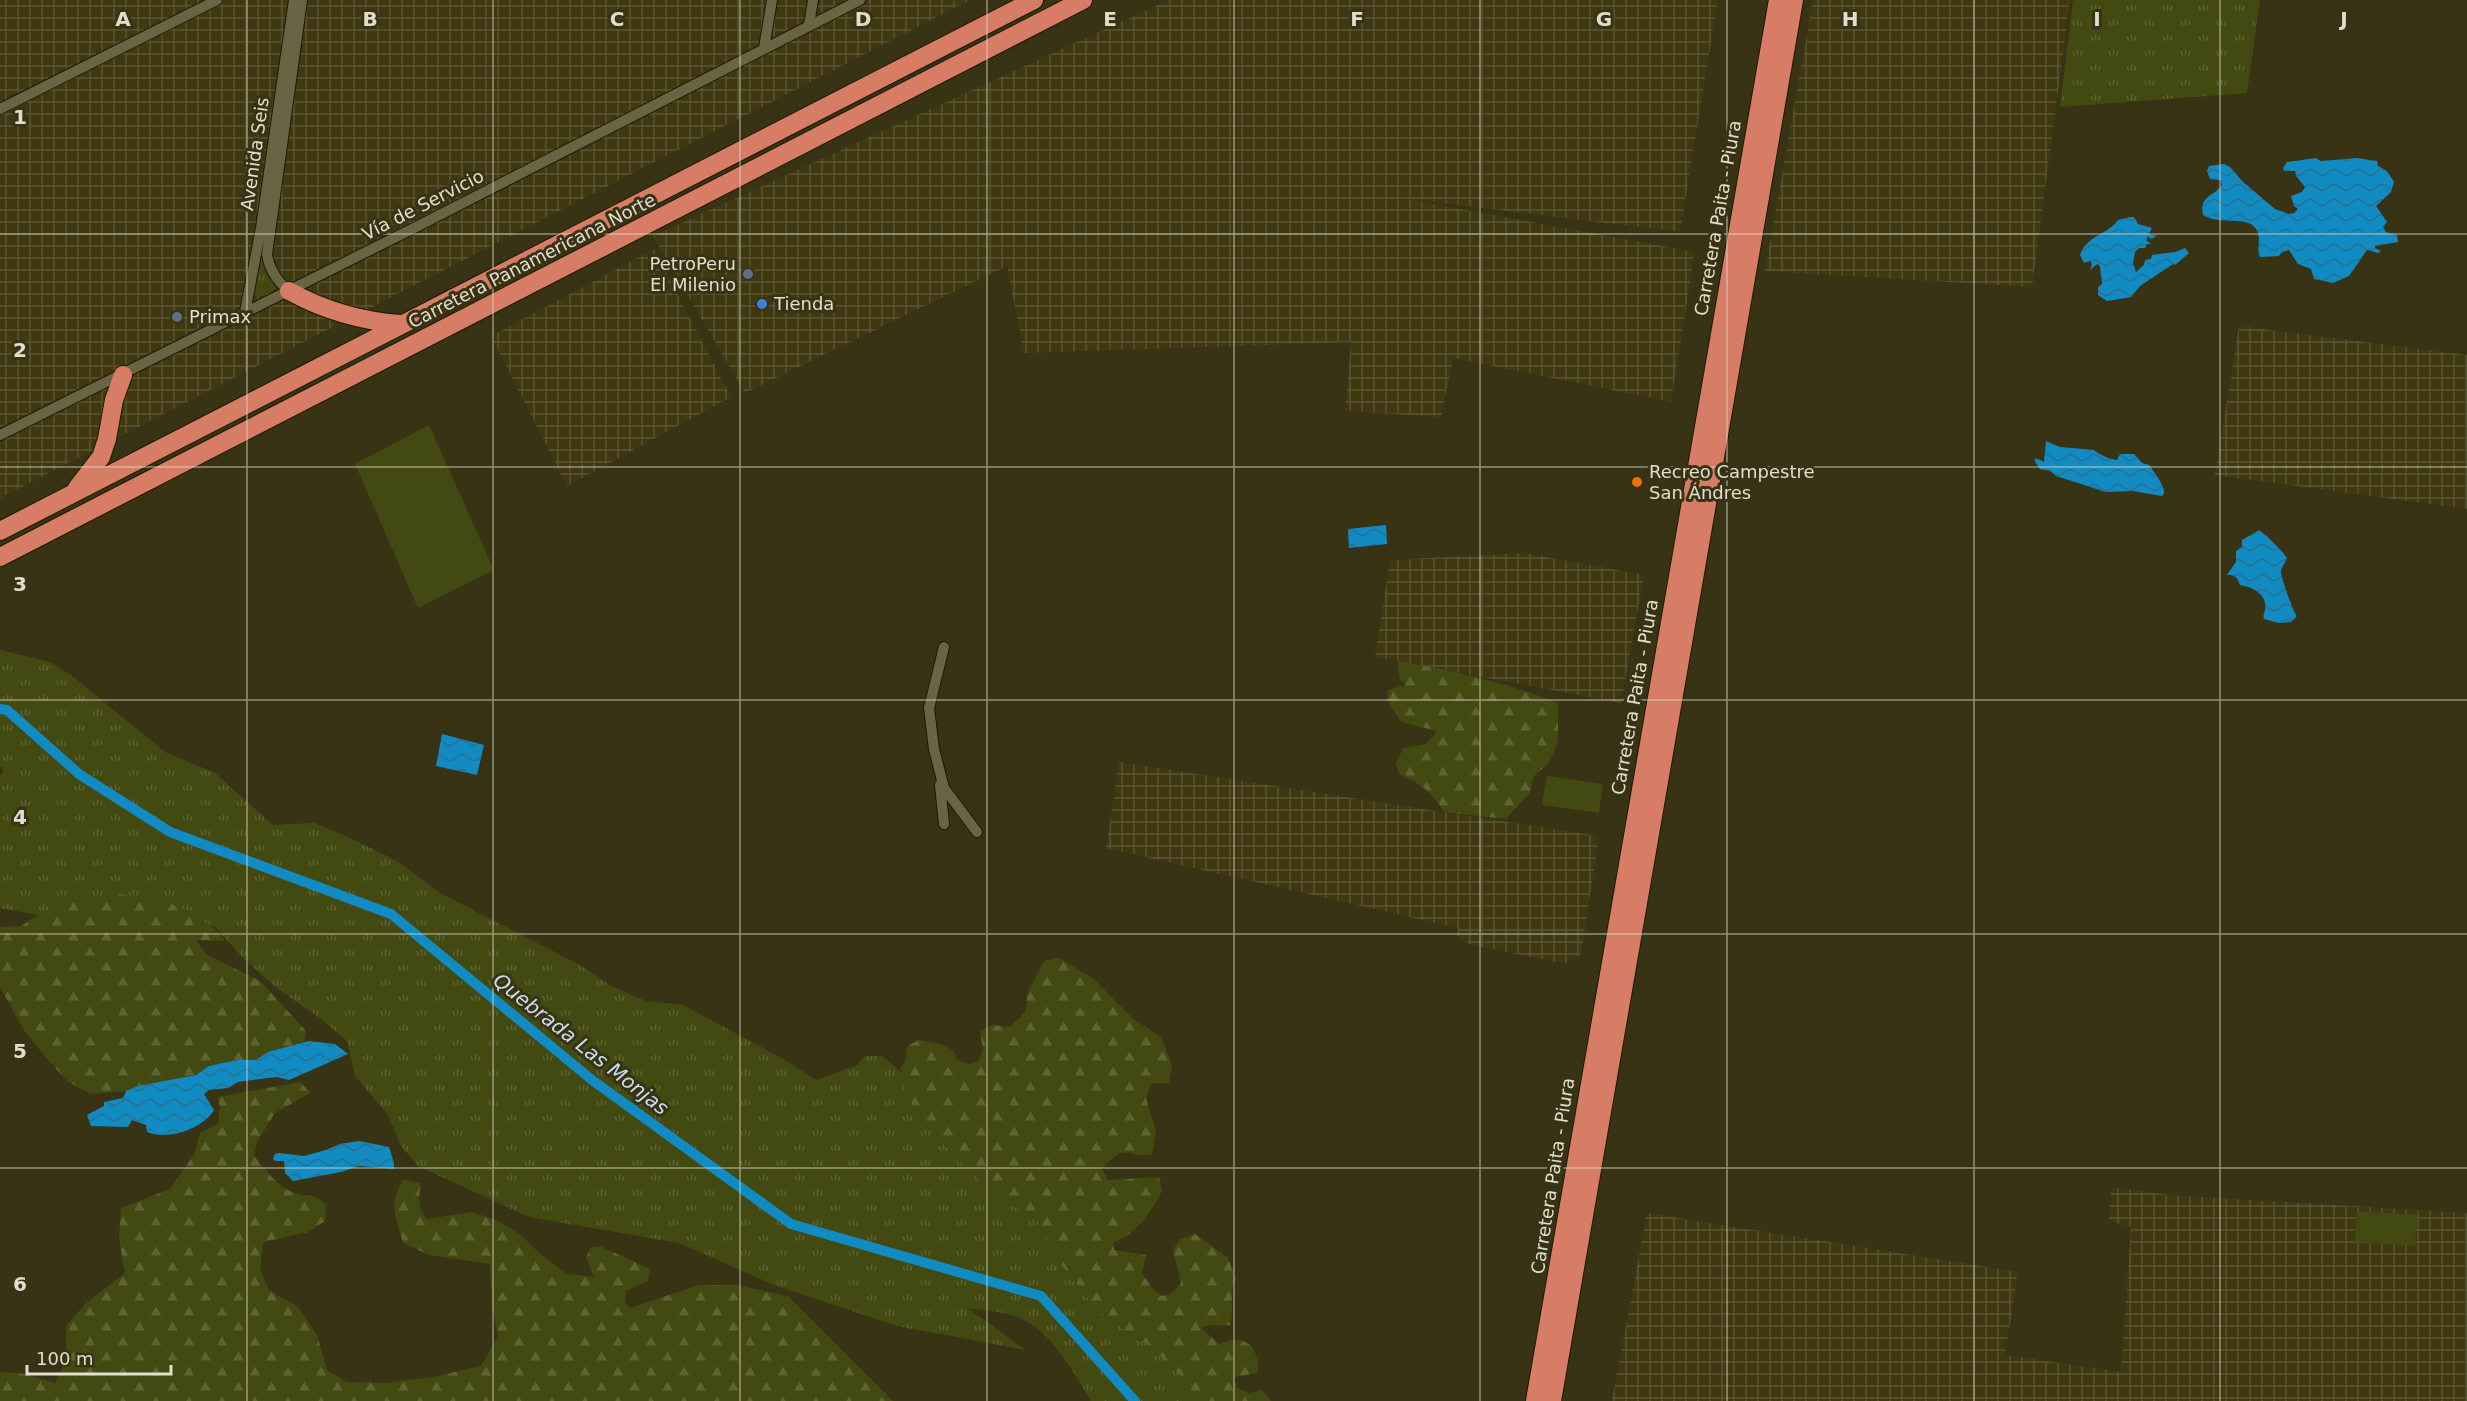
<svg xmlns="http://www.w3.org/2000/svg" width="2467" height="1401" font-family="'DejaVu Sans',sans-serif">
<style>
.industrial{fill:url(#industrial-grid)}
.grass{fill:url(#grass-tufts)}
.forest{fill:url(#forest-firs)}
.garden{fill:#424a11}
.water{fill:url(#water-waves)}
.lines{fill:none;stroke-linecap:round;stroke-linejoin:round}
.canal{stroke:#128bc2;stroke-width:10}
.street-casing{stroke:#1f1a00;stroke-width:12}
.highway-casing{stroke:#1f1a00;stroke-width:20}
.street{stroke:#696444;stroke-width:10}
.highway{stroke:#d77d65;stroke-width:18}
.grid{fill:none;stroke:#e1decd;stroke-width:1.5;stroke-opacity:0.55}
.service-dot{fill:#5c6f8a;stroke:#383315;stroke-width:2}
.shop-dot{fill:#3f7fe0;stroke:#383315;stroke-width:2}
.food-dot{fill:#e8710a;stroke:#383315;stroke-width:2}
.labels{text-anchor:middle;stroke-width:6;stroke-linejoin:round;paint-order:stroke}
.street-label{font-size:18px;fill:#e1decd;stroke:#383315}
.poi-label{font-size:18px;fill:#e1decd;stroke:#383315;text-anchor:start}
.water-label{font-size:20px;font-style:italic;fill:#c8dfed;stroke:#383315}
.grid-label{font-size:20px;text-anchor:middle;font-weight:bold;fill:#e1decd;stroke:#383315;stroke-width:6;stroke-linejoin:round;paint-order:stroke}
</style>
<defs>
<pattern id="industrial-grid" width="8" height="8" patternUnits="userSpaceOnUse" patternTransform="scale(1.5)"><rect width="8" height="8" fill="#3f3811"/><path d="M0 4h8M4 0v8" fill="none" stroke="#5a5432"/></pattern>
<pattern id="grass-tufts" width="24" height="20" patternUnits="userSpaceOnUse" patternTransform="scale(1.5)"><rect width="24" height="20" fill="#424a11"/><path d="M3 7l-1-3M5 7V3M7 7l1-3M15 17l-1-3M17 17v-4M19 17l1-3" fill="none" stroke="#5d6432"/></pattern>
<pattern id="forest-firs" width="22" height="20" patternUnits="userSpaceOnUse" patternTransform="scale(1.5)"><rect width="22" height="20" fill="#424a11"/><path d="M5 1l3.5 6h-7zM16 11l3.5 6h-7z" fill="#5d6432"/></pattern>
<pattern id="water-waves" width="16" height="10" patternUnits="userSpaceOnUse" patternTransform="scale(1.5)"><rect width="16" height="10" fill="#128bc2"/><path d="M0 5q4-4 8 0t8 0" fill="none" stroke="#247294"/></pattern>
</defs>
<rect width="100%" height="100%" fill="#383315"/>
<!-- industrial -->
<path class="industrial" d="M0,0H970L0,498Z
M1169,0H1718L1680,232L1401,198L1695,252L1671,402L1453,358L1441,417L1345,411L1351,342L1024,353L1007,266L745,393L653,236Z
M1813,0H2070L2032,287L1765,271Z
M654,249L731,397L567,486L491,336Z
M2239,326L2467,355V509L2215,475Z
M1524,553L1644,575L1621,703L1375,657L1390,560Z
M1119,762L1599,836L1581,954L1565,964L1471,945L1457,935L1458,928L1106,848Z
M2111,1187L2170,1195L2467,1213V1401H1612L1647,1213L2018,1272L2005,1355L2121,1372L2131,1227L2109,1221Z"/>
<!-- grass -->
<path class="grass" d="M2073,0H2260L2247,93L2060,107Z
M404,210L407,219L364,240L366,229Z
M261,251L266,274L276,289L259,297L255,295V291Z
M0,650L50,662L71,675L165,752L215,773L273,825L314,823L348,837L397,861L440,893L580,965L609,985L646,1001L683,1005L778,1056L816,1080L857,1065L865,1056H882L902,1073L907,1094L921,1121L997,1198L1038,1219L1060,1263L1098,1311L1154,1350L1183,1378L1198,1401H1091C1075,1374 1051,1332 1022,1319C1007,1312 984,1310 967,1308L1026,1350L897,1326L774,1285L679,1243L529,1217L418,1166L401,1146L388,1115L355,1076L347,1041L320,1018L278,989L244,959L215,927L67,901L38,915L0,908V777L4,771L0,766Z"/>
<!-- forest -->
<path class="forest" d="M1398,661C1453,671 1506,682 1558,703V742L1549,763L1534,776L1530,793L1506,819L1444,812C1434,794 1419,782 1399,774L1396,764L1403,748L1426,744L1437,731L1401,722L1387,700L1388,690L1406,685L1399,678Z
M118,894C160,899 197,905 225,941L196,940L206,954L260,981L306,1031L304,1044L268,1052L256,1060H237L209,1066L196,1075L138,1086L126,1091L90,1094L67,1081L43,1054L24,1030L0,987V927L21,926L38,915L67,901Z
M1059,958L1093,978L1132,1018L1161,1037L1172,1066L1169,1083H1152L1146,1098L1156,1131L1152,1154C1137,1159 1129,1148 1117,1155C1112,1157 1106,1164 1102,1169L1108,1180L1159,1177L1162,1191C1152,1211 1136,1235 1114,1242V1250L1146,1255L1142,1273L1152,1288L1161,1296L1171,1294L1181,1283L1173,1250L1180,1239L1195,1234L1228,1258L1236,1279C1228,1293 1235,1309 1230,1325C1220,1326 1210,1323 1201,1328L1219,1344C1245,1333 1259,1346 1258,1373L1233,1377L1238,1388L1249,1393L1262,1390L1271,1401H1198L1183,1378L1154,1350L1098,1311L1060,1263L1038,1219L997,1198L921,1121L904,1089L901,1066L905,1062L907,1046L919,1040L940,1044L953,1050L957,1060L969,1064L978,1062L983,1051L980,1031L993,1025L1010,1027L1026,1011L1027,994L1044,961Z
M301,1082L310,1093L275,1113L257,1142L254,1156C265,1169 276,1185 292,1192C308,1199 311,1190 326,1205L325,1221L308,1232L263,1242L260,1270L269,1290L298,1307L317,1335L327,1370L347,1382L385,1383L433,1377L481,1366L498,1337L492,1304L490,1264L429,1255L403,1243C396,1217 388,1205 403,1180L421,1183C419,1196 417,1208 427,1219L471,1212L494,1219L520,1234L539,1253L567,1274L594,1277L586,1257L591,1247H602L650,1269L648,1281L626,1291L625,1302L630,1308L699,1285H737L788,1296L893,1401H0V1372L20,1373L55,1383C71,1358 65,1353 66,1326L85,1304L125,1273L119,1239L121,1208L170,1189L195,1153L200,1133L218,1124L220,1107L217,1097Z"/>
<!-- garden -->
<path class="garden" d="M429,425L494,570L418,608L355,464Z
M1547,776L1603,784L1599,813L1542,805Z
M2357,1211L2417,1215L2415,1246L2355,1242Z"/>
<!-- water -->
<path class="water" d="M2316,158L2321,161L2357,158L2377,161L2378,166L2387,171L2394,182L2391,192L2376,206L2387,222L2383,227L2386,232L2397,235L2398,242L2375,246V248L2381,251L2378,253L2367,250L2349,276L2333,283L2314,279L2311,269L2298,264L2289,250L2282,252L2279,256L2260,257C2256,248 2262,238 2256,229C2248,215 2220,226 2203,215C2199,196 2213,197 2222,185L2221,180L2210,179L2207,171L2209,166L2224,164L2230,167L2243,182L2275,209L2289,214L2294,213L2298,209L2294,206L2291,196L2302,192L2305,187L2296,176L2295,171H2284L2283,168L2287,162Z
M2131,217H2134L2138,224L2152,228L2149,234L2157,236L2151,239L2148,236L2146,240L2151,244H2147L2145,248H2139L2135,252L2133,263L2136,272L2144,265L2145,260L2151,259L2152,255L2175,252L2185,248L2189,253L2175,265L2173,264L2140,286L2131,297L2107,301L2098,295V287L2102,284L2100,266L2097,264L2090,270L2092,264L2090,261L2084,263L2080,255C2086,236 2107,235 2118,220Z
M2046,441L2060,447L2094,450C2099,455 2110,459 2117,460L2120,454H2134L2142,463L2149,465C2154,472 2165,486 2164,493L2162,496L2133,491L2106,492L2056,476L2050,471L2040,469L2034,460L2036,458L2044,462Z
M1386,525L1387,544L1349,548L1348,529Z
M2259,530C2266,535 2282,550 2287,558C2285,564 2282,566 2281,571C2280,575 2294,614 2297,616L2291,622L2279,623L2264,619C2263,616 2264,613 2265,610C2268,594 2252,587 2240,585L2237,578L2232,575H2227L2236,562V551L2242,547V540Z
M442,734L484,745L477,775L436,766Z
M309,1041L335,1044L348,1054L289,1080L277,1077L252,1080L238,1082L228,1088L209,1090L204,1094L214,1110C203,1129 167,1141 147,1132L146,1125L132,1120L128,1127L91,1126L87,1115L104,1106V1102L123,1098L126,1091L138,1086L196,1075L209,1066L237,1060H256L268,1052Z
M359,1141L389,1147L394,1163V1169L359,1166L341,1172L293,1181L285,1173L284,1161H276L273,1159L275,1154L279,1153L304,1156L326,1150L340,1144Z"/>
<g class="lines">
<!-- canal -->
<path class="canal" d="M0,709L7,710L79,774L170,832L391,914L592,1080L791,1224L1041,1296L1135,1401"/>
<!-- street casing -->
<g class="street-casing">
<path id="street" d="M809,25L813,0
M764,48L772,0
M0,109L217,0
M289,291C277,281 269,270 267,254L302,0
M245,312L261,228L294,0
M0,435L418,226L860,0
M944,647L929,708L934,749L944,788L977,832
M940,785L944,824"/>
</g>
<!-- highway casing -->
<g class="highway-casing">
<path id="highway" d="M289,291C325,311 360,321 401,324
M77,488L101,457L107,439L114,400L123,375
M0,531L1034,0
M0,557L1083,0
M1535,1401L1778,0
M1552,1401L1794,0"/>
</g>
<!-- street -->
<use href="#street" class="street"/>
<!-- highway -->
<use href="#highway" class="highway"/>
</g>
<!-- grid -->
<path class="grid" d="M247,0V1401M493,0V1401M740,0V1401M987,0V1401M1234,0V1401M1480,0V1401M1727,0V1401M1974,0V1401M2220,0V1401M0,234H2467M0,467H2467M0,700H2467M0,934H2467M0,1168H2467"/>
<!-- markers -->
<g class="service-dot">
<circle cx="748" cy="274" r="6"/>
<circle cx="177" cy="317" r="6"/>
</g>
<circle class="shop-dot" cx="762" cy="304" r="6"/>
<circle class="food-dot" cx="1637" cy="482" r="6"/>
<g class="labels">
<!-- street labels -->
<g class="street-label">
<text transform="translate(255 154) rotate(-82)" y="6">Avenida Seis</text>
<text transform="translate(423 205) rotate(-27)" y="6">Vía de Servicio</text>
<text transform="translate(1718 218) rotate(-80)" y="6">Carretera Paita - Piura</text>
<text transform="translate(532 261) rotate(-27)" y="6">Carretera Panamericana Norte</text>
<text transform="translate(1635 697) rotate(-80)" y="6">Carretera Paita - Piura</text>
<text transform="translate(1553 1176) rotate(-81)" y="6">Carretera Paita - Piura</text>
</g>
<!-- poi labels -->
<g class="poi-label">
<text x="736" y="270" text-anchor="end">PetroPeru<tspan x="736" dy="21">El Milenio</tspan></text>
<text x="774" y="310">Tienda</text>
<text x="189" y="323">Primax</text>
<text x="1649" y="478">Recreo Campestre<tspan x="1649" dy="21">San Ándres</tspan></text>
</g>
<!-- water labels -->
<g class="water-label">
<text transform="translate(581 1044) rotate(38)" y="7">Quebrada Las Monjas</text>
</g>
</g>
<g class="grid-label">
<text x="123" y="26">A</text>
<text x="370" y="26">B</text>
<text x="617" y="26">C</text>
<text x="863" y="26">D</text>
<text x="1110" y="26">E</text>
<text x="1357" y="26">F</text>
<text x="1604" y="26">G</text>
<text x="1850" y="26">H</text>
<text x="2097" y="26">I</text>
<text x="2344" y="26">J</text>
<text x="20" y="124">1</text>
<text x="20" y="357">2</text>
<text x="20" y="591">3</text>
<text x="20" y="824">4</text>
<text x="20" y="1058">5</text>
<text x="20" y="1291">6</text>
</g>
<!-- scale -->
<path d="M27 1365v9h144v-9" fill="none" stroke="#e1decd" stroke-width="3"/>
<text x="36" y="1365" font-size="18" fill="#e1decd" stroke="#383315" stroke-width="4.5" paint-order="stroke">100 m</text>
</svg>
